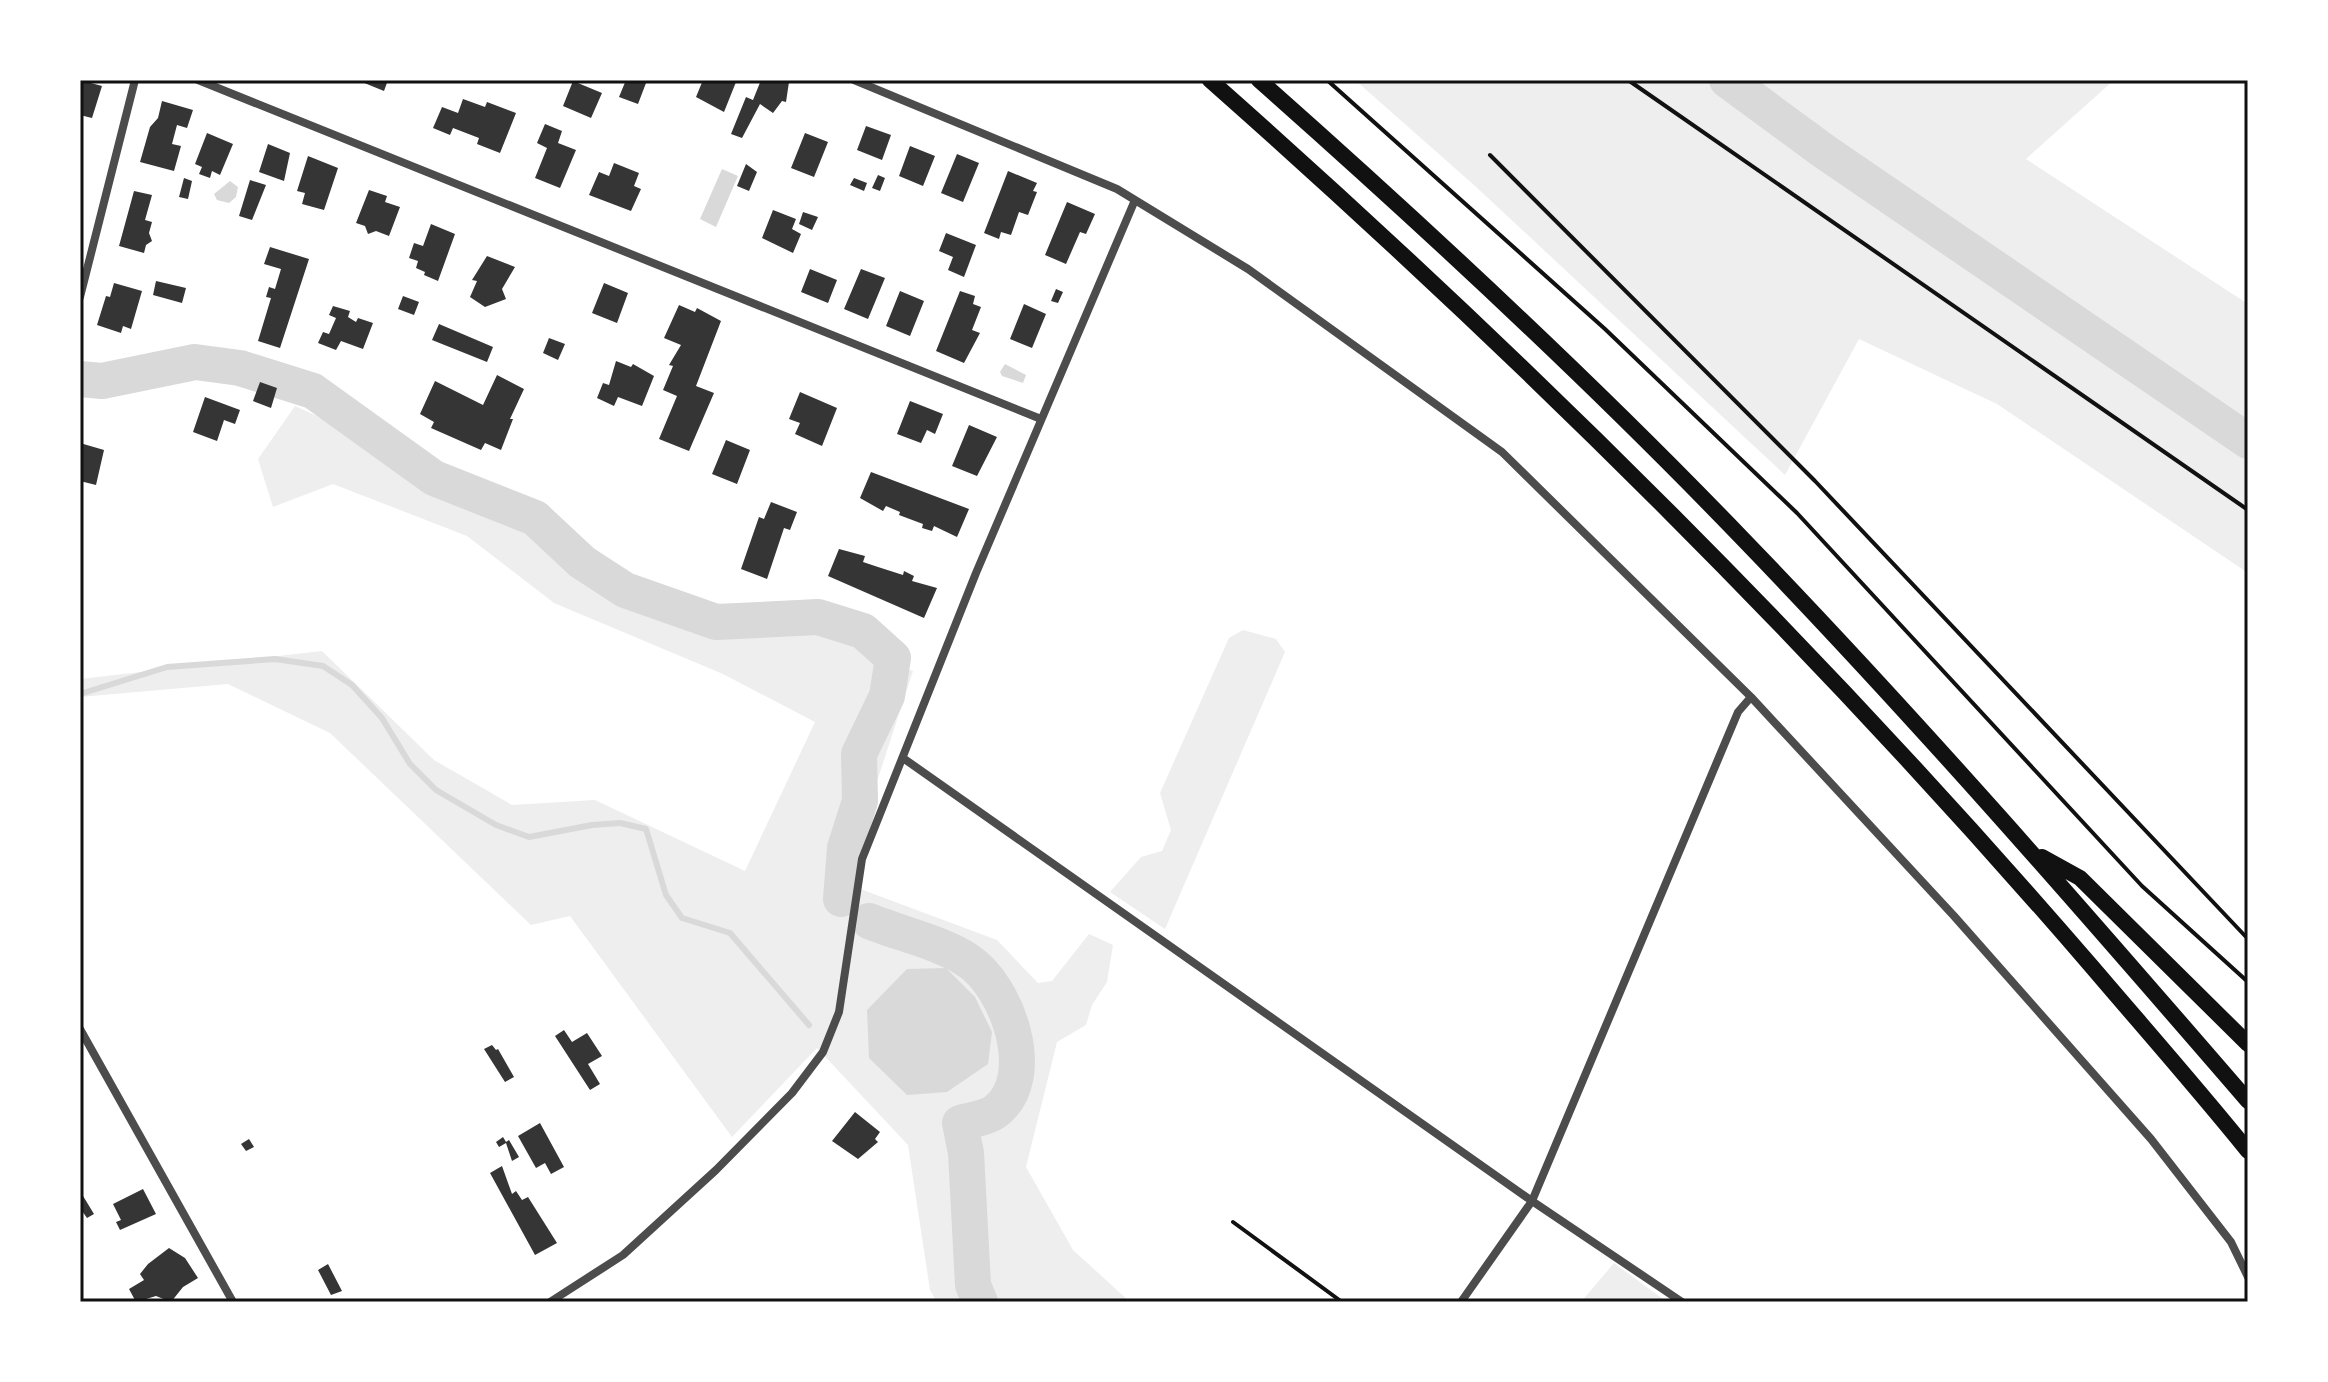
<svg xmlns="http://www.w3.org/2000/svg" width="2328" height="1382" font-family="'IBM Plex Serif',serif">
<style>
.green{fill:#eee}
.water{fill:#d9d9d9}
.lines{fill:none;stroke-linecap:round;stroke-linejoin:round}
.stream{stroke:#d9d9d9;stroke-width:6}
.river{stroke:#d9d9d9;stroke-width:36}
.building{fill:#353535}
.path{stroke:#111;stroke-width:4}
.minor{stroke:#4c4c4c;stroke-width:8}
.motorway{stroke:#111;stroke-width:16}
.neatline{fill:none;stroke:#111;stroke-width:3}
</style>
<rect width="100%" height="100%" fill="#fff"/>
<!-- green -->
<path class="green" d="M1355,80H2114L2026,159L2248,304V573L1997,404L1859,339L1785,475L1474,185Z
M295,406L538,518L678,623L787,616L913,671L869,806L855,887L997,940L1038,983L1052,981L1089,934L1113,945L1107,982L1092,1005L1086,1025L1057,1042L1026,1167L1073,1250L1130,1302H937L930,1290L908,1145L817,1048L732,1137L570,916L531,925L330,733L228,684L80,697V679L322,651L434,760L512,805L595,800L745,871L815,722L723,674L554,603L467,536L333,484L273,507L258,459Z
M1243,630L1276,639L1285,652L1165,929L1110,892L1141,857L1162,851L1171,830L1160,793L1229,638Z
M1614,1263L1667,1302H1581Z"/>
<!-- water -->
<path class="water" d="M722,169L738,176L716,227L700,219Z
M230,181L238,187L236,197L229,203L217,200L214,194Z
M1005,364L1026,375L1023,383L1002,376L1000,372Z
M946,968L975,997L992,1032L988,1064L947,1092L907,1095L869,1058L867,1010L907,969Z"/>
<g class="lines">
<!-- stream -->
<path class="stream" d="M80,694L167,667L275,659L323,666L352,685L382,718L410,764L436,790L496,825L529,837L592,825L620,823L646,829L666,895L682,918L730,933L809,1025"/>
<!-- river -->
<path class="river" d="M1727,80L1825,152L2248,441
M80,379L102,381L195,362L240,368L313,391L434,478L535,518L582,562L625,590L716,622L818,617L863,631L893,658L887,696L859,754L860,801L845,848L841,899
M869,921C898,933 942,943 967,960C1007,985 1040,1077 996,1111C987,1118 971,1120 960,1123L966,1153L973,1285L980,1302"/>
</g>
<!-- building -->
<path class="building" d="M80,80L102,86L92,118L80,115Z
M357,80H388L384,91Z
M626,80L646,83L638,104L619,97Z
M703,80L736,82L724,112L696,97Z
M761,80L789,82L786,102L782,101L773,113L760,104L742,138L731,134L746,97L753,100Z
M573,81L602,93L591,118L563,106Z
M463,99L485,107L487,102L516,113L500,153L477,144L479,138L453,128L450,135L433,128L442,107L458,113Z
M162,101L193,110L187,128L177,125L172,144L181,146L174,171L140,162L150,127L158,118Z
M545,124L562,131L558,143L576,150L560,188L535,178L547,148L537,143Z
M866,126L891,135L882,160L857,150Z
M207,133L233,144L220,175L212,171L210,178L199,174L202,167L195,164Z
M805,133L828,142L814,177L791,168Z
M268,144L290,153L284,181L259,172Z
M910,146L935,156L923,186L899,176Z
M957,154L979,163L963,202L941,193Z
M308,156L338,168L324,210L302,204L305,193L297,191Z
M614,163L639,173L634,186L641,189L631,211L589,195L599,172L609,176Z
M746,164L757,172L749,191L737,186Z
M1008,171L1037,183L1033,191L1037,192L1028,215L1019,212L1011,235L1001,232L999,239L984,233Z
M878,175L885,178L880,191L872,188Z
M184,178L192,181L188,199L179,197Z
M854,178L867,183L864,191L850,185Z
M250,180L266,185L252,220L239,216Z
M369,190L387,196L385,202L400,207L389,236L376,231L368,234L365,226L356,223Z
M134,191L152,195L145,220L152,222L149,233L152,241L146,245L144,253L119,246Z
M1067,202L1095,214L1086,234L1080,232L1066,264L1045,255Z
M773,210L796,219L792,229L801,234L793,253L762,238Z
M803,212L818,217L812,230L799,224Z
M431,224L455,234L438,281L424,275L425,272L416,268L418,261L409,258L414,243L423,246Z
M946,233L976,245L964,277L948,270L953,257L939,251Z
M270,247L309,259L280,348L258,341L271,298L266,297L269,287L275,289L281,269L264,264Z
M487,256L515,267L502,289L506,299L485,307L470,297L477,281L472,280Z
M810,269L837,280L828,303L801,292Z
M861,269L885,278L868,319L844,309Z
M156,281L186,288L182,303L153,295Z
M114,283L142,291L131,329L123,326L121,333L97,325L106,296L110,297Z
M604,283L628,293L617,323L592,313Z
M1056,289L1063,292L1058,303L1051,301Z
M900,291L924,301L910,336L886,326Z
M960,291L975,296L973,304L981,307L972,330L980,333L964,363L936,351Z
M403,296L419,302L414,315L398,309Z
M1024,304L1046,314L1032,348L1010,339Z
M679,305L695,312L697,308L721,321L696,386L714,393L689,451L659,439L677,396L663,390L673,366L669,365L681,345L664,338Z
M333,306L350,311L348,317L356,322L358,318L373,323L363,349L341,341L336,350L318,343L323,332L329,334L336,318L329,315Z
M439,324L493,347L487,362L432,340Z
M549,338L565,344L558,360L543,353Z
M616,361L631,367L633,364L654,376L642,406L618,397L614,406L597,398L603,383L609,385Z
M497,375L524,389L510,419H513L501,450L485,443L481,450L431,428L434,422L420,414L435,381L483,405Z
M260,382L277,388L271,408L253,401Z
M800,392L837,408L822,446L795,434L800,423L789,419Z
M205,397L240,410L235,424L224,420L217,441L193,432Z
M910,401L943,414L935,434L927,430L921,443L897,434Z
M969,425L997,437L977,476L952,466Z
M726,440L750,450L737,484L712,474Z
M80,443L104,450L96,485L80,481Z
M871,472L969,509L957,537L934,526L932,531L922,528L923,524L899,515L900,512L886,506L883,511L860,498Z
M771,502L797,512L790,530L784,528L767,579L741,569L759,517L764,519Z
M839,549L865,556L863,562L878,567L903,575L904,571L914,576L912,581L937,588L924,618L828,576Z
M564,1030L572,1042L587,1033L602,1056L588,1064L600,1084L590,1090L555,1036Z
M492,1045L496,1050L498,1049L514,1077L505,1082L484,1049Z
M855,1112L880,1132L875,1139L878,1142L858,1159L832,1141Z
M540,1123L564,1167L551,1174L545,1163L536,1168L518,1136Z
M503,1137L506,1142L509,1140L519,1157L512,1161L506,1143L499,1147L496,1142Z
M249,1139L254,1147L246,1151L241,1144Z
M502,1166L512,1194L516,1191L522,1200L528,1197L557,1243L535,1255L490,1173Z
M143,1189L156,1214L120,1230L116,1222L121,1220L113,1204Z
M80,1191L94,1214L87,1218L80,1208Z
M169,1248L185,1258L198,1278L183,1287L171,1302L156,1296L136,1302L129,1289L144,1280L140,1274L148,1264Z
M328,1264L342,1291L331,1295L318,1270Z"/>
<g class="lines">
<!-- path -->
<path class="path" d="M1327,80L1605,329L1797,513L2142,886L2248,982
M1628,80L2248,510
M1490,155L1815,481L2248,939
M1233,1222L1342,1302"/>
<!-- minor -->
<path class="minor" d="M198,80L1041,419
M854,80L1117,189L1248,269L1502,452L1751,697L1954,916L2151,1139L2231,1242L2248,1277
M80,297L135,80
M903,758L1532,1201L1682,1302
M80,1029L233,1302
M550,1302L623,1255L716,1170L792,1093L823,1052L839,1012L862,859L976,573L1135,200
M1461,1302L1532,1201L1738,712L1751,697"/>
<!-- motorway -->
<path class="motorway" d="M1210,80C1523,357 1820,651 2093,968C2145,1029 2198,1089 2248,1151
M1259,80C1424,226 1588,378 1741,537C1917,719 2083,910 2248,1101
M2042,857L2080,878L2248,1044"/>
</g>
<!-- border -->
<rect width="2328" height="1382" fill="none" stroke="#ffffff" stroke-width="164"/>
<rect x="82" y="82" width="2164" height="1218" class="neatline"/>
</svg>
